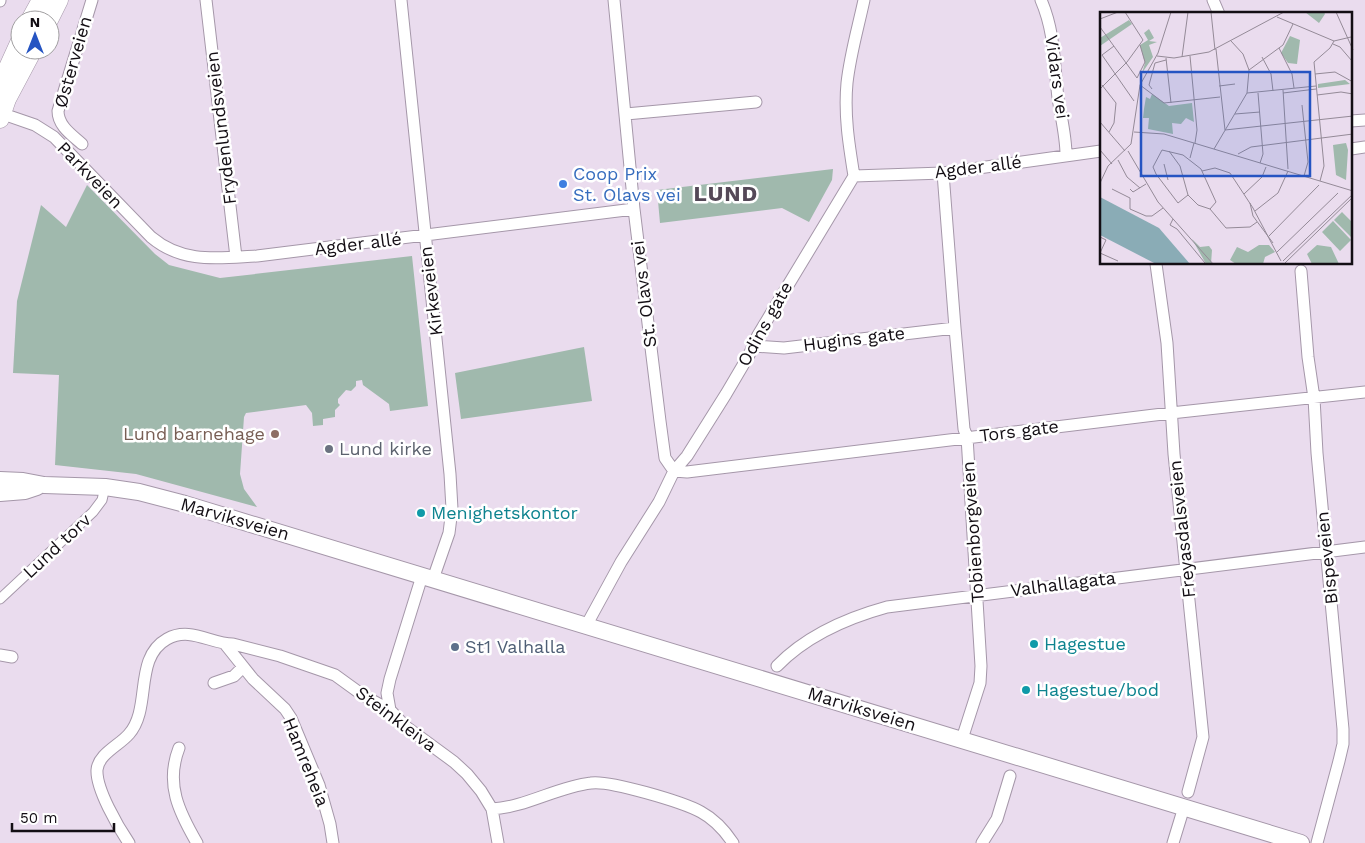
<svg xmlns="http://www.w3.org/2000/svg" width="1365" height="843" font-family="'Work Sans',sans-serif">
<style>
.green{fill:#a0b9ad}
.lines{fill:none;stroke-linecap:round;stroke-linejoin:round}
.pedestrian-casing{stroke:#a597a9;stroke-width:11}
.minor-casing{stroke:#a597a9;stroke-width:13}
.secondary-casing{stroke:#a597a9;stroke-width:18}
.primary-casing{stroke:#a597a9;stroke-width:19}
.pedestrian{stroke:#fff;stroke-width:9}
.minor{stroke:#fff;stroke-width:11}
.secondary{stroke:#fff;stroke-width:16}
.primary{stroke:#fff;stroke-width:18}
.shop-dot{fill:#3f7fe0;stroke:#fff;stroke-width:2}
.education-dot{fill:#8d6e63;stroke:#fff;stroke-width:2}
.worship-dot{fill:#6b7280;stroke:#fff;stroke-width:2}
.culture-dot{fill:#0f9aa8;stroke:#fff;stroke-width:2}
.service-dot{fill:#5c6f8a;stroke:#fff;stroke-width:2}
.labels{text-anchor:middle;stroke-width:5;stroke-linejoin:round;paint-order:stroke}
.street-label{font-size:18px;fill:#130e14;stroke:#fff}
.shop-label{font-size:18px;fill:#366cbe;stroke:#fff;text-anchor:start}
.education-label{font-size:18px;fill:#785e54;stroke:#fff;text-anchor:end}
.worship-label{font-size:18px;fill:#5b616d;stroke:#fff;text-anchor:start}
.culture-label{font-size:18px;fill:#0d838f;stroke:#fff;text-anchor:start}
.service-label{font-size:18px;fill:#4e5e75;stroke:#fff;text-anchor:start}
.district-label{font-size:22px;font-weight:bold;letter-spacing:1px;fill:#544857;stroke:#fff}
.inset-road{fill:none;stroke:#948a97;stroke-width:1}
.view{fill:#2554c2;fill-opacity:0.15;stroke:#2554c2;stroke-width:2.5}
.inset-edge{fill:none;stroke:#130e14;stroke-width:2.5}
</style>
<rect width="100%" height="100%" fill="#eadcee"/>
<!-- green -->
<path class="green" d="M833,169L832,180L809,222L782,208L660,223L657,190Z
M87,185L155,254L169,265L220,278L412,256L428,406L390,411L389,404L363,385L362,380L356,381V386L351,391L346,390L338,399V403L340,405L335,410V417L323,419V425L313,426L312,413L306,405L246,413L244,417L240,474L244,489L257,507L136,474L55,465L59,375L13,373L17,301L41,205L66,227Z
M584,347L592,401L461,419L455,373Z"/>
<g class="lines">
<!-- pedestrian casing -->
<g class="pedestrian-casing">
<path id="pedestrian" d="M0,599L93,512L102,500L105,487"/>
</g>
<!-- minor casing -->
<g class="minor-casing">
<path id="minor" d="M206,0L236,257
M401,0L450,474L452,509L449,533L433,579
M614,0L634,209L660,421L665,458L674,471L687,472L1171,413L1365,392
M1041,0C1055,32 1054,64 1058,98C1061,117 1066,136 1066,155
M1213,0L1219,14
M0,1V0
M0,113L35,125L54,137L151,237C183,264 218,258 257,256L634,209
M626,114L756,102
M1351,121L1365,120
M82,144C72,135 58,126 58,111L92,0
M1351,149L1365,147
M943,173L955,328L964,429L967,437L981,666L980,683L962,739
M854,176L943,173L1101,151
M1156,264L1167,343L1174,454L1203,737L1188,792
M1301,271L1308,357L1314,398L1317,453L1343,729V744L1339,761L1317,843
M753,346L784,348L955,328
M586,626L621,562L659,502L674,471L687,456L726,394L749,355L758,335L854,176C849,145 844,115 847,83C850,55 858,28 864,0
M225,644L253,679L285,709L291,718L319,785L330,824L333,843
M0,655L12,657
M777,666C806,636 847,618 887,607L1365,547
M214,683L234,676L243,667
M390,710L387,693L390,679L422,576
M179,748C165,784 179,812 197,843
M492,809C526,807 557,787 591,783C609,780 683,802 701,812C714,819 725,831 733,843
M129,843C118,827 96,789 97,770C98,754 120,745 129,734C152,708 133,658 167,639C190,626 211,644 233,644L280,656L335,675L364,696L390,710L405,726L454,762L467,774L481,791L492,809L498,843
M982,843L997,819L1010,776
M1173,843L1184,807"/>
</g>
<!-- secondary casing -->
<g class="secondary-casing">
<path id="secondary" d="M0,480L23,481L44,485L105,487L139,492L185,504L1301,843
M0,493L25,491L37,487"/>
</g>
<!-- primary casing -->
<g class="primary-casing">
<path id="primary" d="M30,20L41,0
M49,20L59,0
M0,85L20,41
M0,119L7,99L33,50"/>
</g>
<!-- pedestrian -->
<use href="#pedestrian" class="pedestrian"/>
<!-- minor -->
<use href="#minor" class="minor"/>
<!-- secondary -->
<use href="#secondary" class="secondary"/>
<!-- primary -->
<use href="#primary" class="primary"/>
</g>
<!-- markers -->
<circle class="shop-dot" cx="563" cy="184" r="5"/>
<circle class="education-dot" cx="275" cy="434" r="5"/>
<circle class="worship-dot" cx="329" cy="449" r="5"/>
<g class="culture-dot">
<circle cx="421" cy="513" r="5"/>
<circle cx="1034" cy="644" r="5"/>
<circle cx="1026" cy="690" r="5"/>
</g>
<circle class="service-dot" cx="455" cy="647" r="5"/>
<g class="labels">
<!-- street labels -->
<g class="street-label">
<text transform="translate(73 62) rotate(-74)" y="6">Østerveien</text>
<text transform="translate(1057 77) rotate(82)" y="6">Vidars vei</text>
<text transform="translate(221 128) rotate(-97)" y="6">Frydenlundsveien</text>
<text transform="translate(978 167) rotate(-7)" y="6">Agder allé</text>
<text transform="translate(90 175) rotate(46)" y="6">Parkveien</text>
<text transform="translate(358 244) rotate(-7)" y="6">Agder allé</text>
<text transform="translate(431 291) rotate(-97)" y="6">Kirkeveien</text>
<text transform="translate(644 294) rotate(-97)" y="6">St. Olavs vei</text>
<text transform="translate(765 324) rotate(-61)" y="6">Odins gate</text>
<text transform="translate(854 339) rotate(-7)" y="6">Hugins gate</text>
<text transform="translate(1019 431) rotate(-7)" y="6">Tors gate</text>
<text transform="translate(235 519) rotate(16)" y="6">Marviksveien</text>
<text transform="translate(1182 529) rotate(-96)" y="6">Freyasdalsveien</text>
<text transform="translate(973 532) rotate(-94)" y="6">Tobienborgveien</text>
<text transform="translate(57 546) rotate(-43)" y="6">Lund torv</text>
<text transform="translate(1327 558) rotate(-96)" y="6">Bispeveien</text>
<text transform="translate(1063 584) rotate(-7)" y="6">Valhallagata</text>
<text transform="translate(862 709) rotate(17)" y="6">Marviksveien</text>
<text transform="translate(396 719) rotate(37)" y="6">Steinkleiva</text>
<text transform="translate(306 762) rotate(68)" y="6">Hamreheia</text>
</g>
<!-- shop labels -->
<g class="shop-label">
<text x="573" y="180">Coop Prix<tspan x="573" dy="21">St. Olavs vei</tspan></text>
</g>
<!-- education labels -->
<g class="education-label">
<text x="265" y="440">Lund barnehage</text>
</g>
<!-- worship labels -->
<g class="worship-label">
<text x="339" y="455">Lund kirke</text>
</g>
<!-- culture labels -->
<g class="culture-label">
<text x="431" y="519">Menighetskontor</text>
<text x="1044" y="650">Hagestue</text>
<text x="1036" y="696">Hagestue/bod</text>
</g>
<!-- service labels -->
<g class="service-label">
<text x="465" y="653">St1 Valhalla</text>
</g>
<!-- district labels -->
<g class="district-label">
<text x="726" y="201">LUND</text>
</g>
</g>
<!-- overview -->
<g transform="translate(1100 12)">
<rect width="252" height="252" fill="#eadcee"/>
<path d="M205,0H224L225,2L219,11ZM29,8L32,12L0,34V26ZM49,17L54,26L49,29L57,30L49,33L53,45L42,61L45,51L40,33L48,28L44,21ZM190,24L200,28L197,52L188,51L181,41ZM245,68L250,72L218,76V72ZM52,82L69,94L92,91L94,110L86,106L81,112L72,111L73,122L48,117L49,106H43L44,97L46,85L50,87ZM246,131L248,138L246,168L236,163L233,133ZM242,200L252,210V226L234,208ZM233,209L251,228L240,239L222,220ZM92,227L100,235L109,234L112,238L111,252H106ZM159,233H169L175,240L165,245L163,252H136L130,248L137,235L148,240ZM217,233L231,235L239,252H212L207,242Z" fill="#a0b9ad"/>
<path d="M0,185L59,216L90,252H56L0,223Z" fill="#8aacb6"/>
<path class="inset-road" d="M111,0L115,38M236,0L253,38M177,5L234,29L251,25M0,7L18,0M0,15L37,66L45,50L40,33M131,29L143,42L149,58M233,32L240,35L252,49M14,34L2,43L34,89M179,36L192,62L194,76M116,37L125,118L253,104M58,41L71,0M57,44L74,46L109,40L184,0M90,44L97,118L95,131M82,45L88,0M162,45L171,62L173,79M66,46L71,91M215,62L235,60L253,70M2,73L16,91L14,111L9,120M40,73L64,91L120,85M119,74L135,72M0,77L27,50L43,28L25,0M52,77L49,73L55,51L66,48M183,78L188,157M147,81L216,74M158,81L163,142L160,151M183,81L216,77M217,83L241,80L253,82M202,93L208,150L204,164M135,102L160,100M0,110L25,139M34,120L64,122L253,179M114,137L147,81L149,58L183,33L193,12M0,138L12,152M28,139L58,190L114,253M69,139L80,154L88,183L98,193L110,197L126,216L150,215L157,210M138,142L151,135L253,122M90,146L94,131M18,148L27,165L40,176M64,152L68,168M102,159L115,156L130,161L153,196L181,249M220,169L224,154L214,50L230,36L234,29M0,171L8,154L31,132L40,73L58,41M12,177L30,186V197L46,204H52L63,196M30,177L33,180L46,172M144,182L162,165L166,155M88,183L78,191L56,162L53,155L62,138L83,143L101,157L116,190L110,197M150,191L153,204L173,231M155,199L178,181L188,159M73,207L70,213L77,217L105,251M169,224L219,173M0,225L6,228L0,241M177,240L238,181M0,241L18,249M183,249L253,182M185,251L252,186"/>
<path class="view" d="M41,60H210V164H41Z"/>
<rect width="252" height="252" class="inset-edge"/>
</g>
<!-- north arrow -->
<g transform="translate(35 35)"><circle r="24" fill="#ffffff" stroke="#a19fa1"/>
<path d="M0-4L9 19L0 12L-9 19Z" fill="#2554c2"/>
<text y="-8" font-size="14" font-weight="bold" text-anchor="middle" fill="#130e14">N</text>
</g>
<!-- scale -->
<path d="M12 823v8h102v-8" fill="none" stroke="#130e14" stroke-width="2.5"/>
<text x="20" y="823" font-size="15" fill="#130e14" stroke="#ffffff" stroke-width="4" paint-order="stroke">50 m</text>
</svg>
